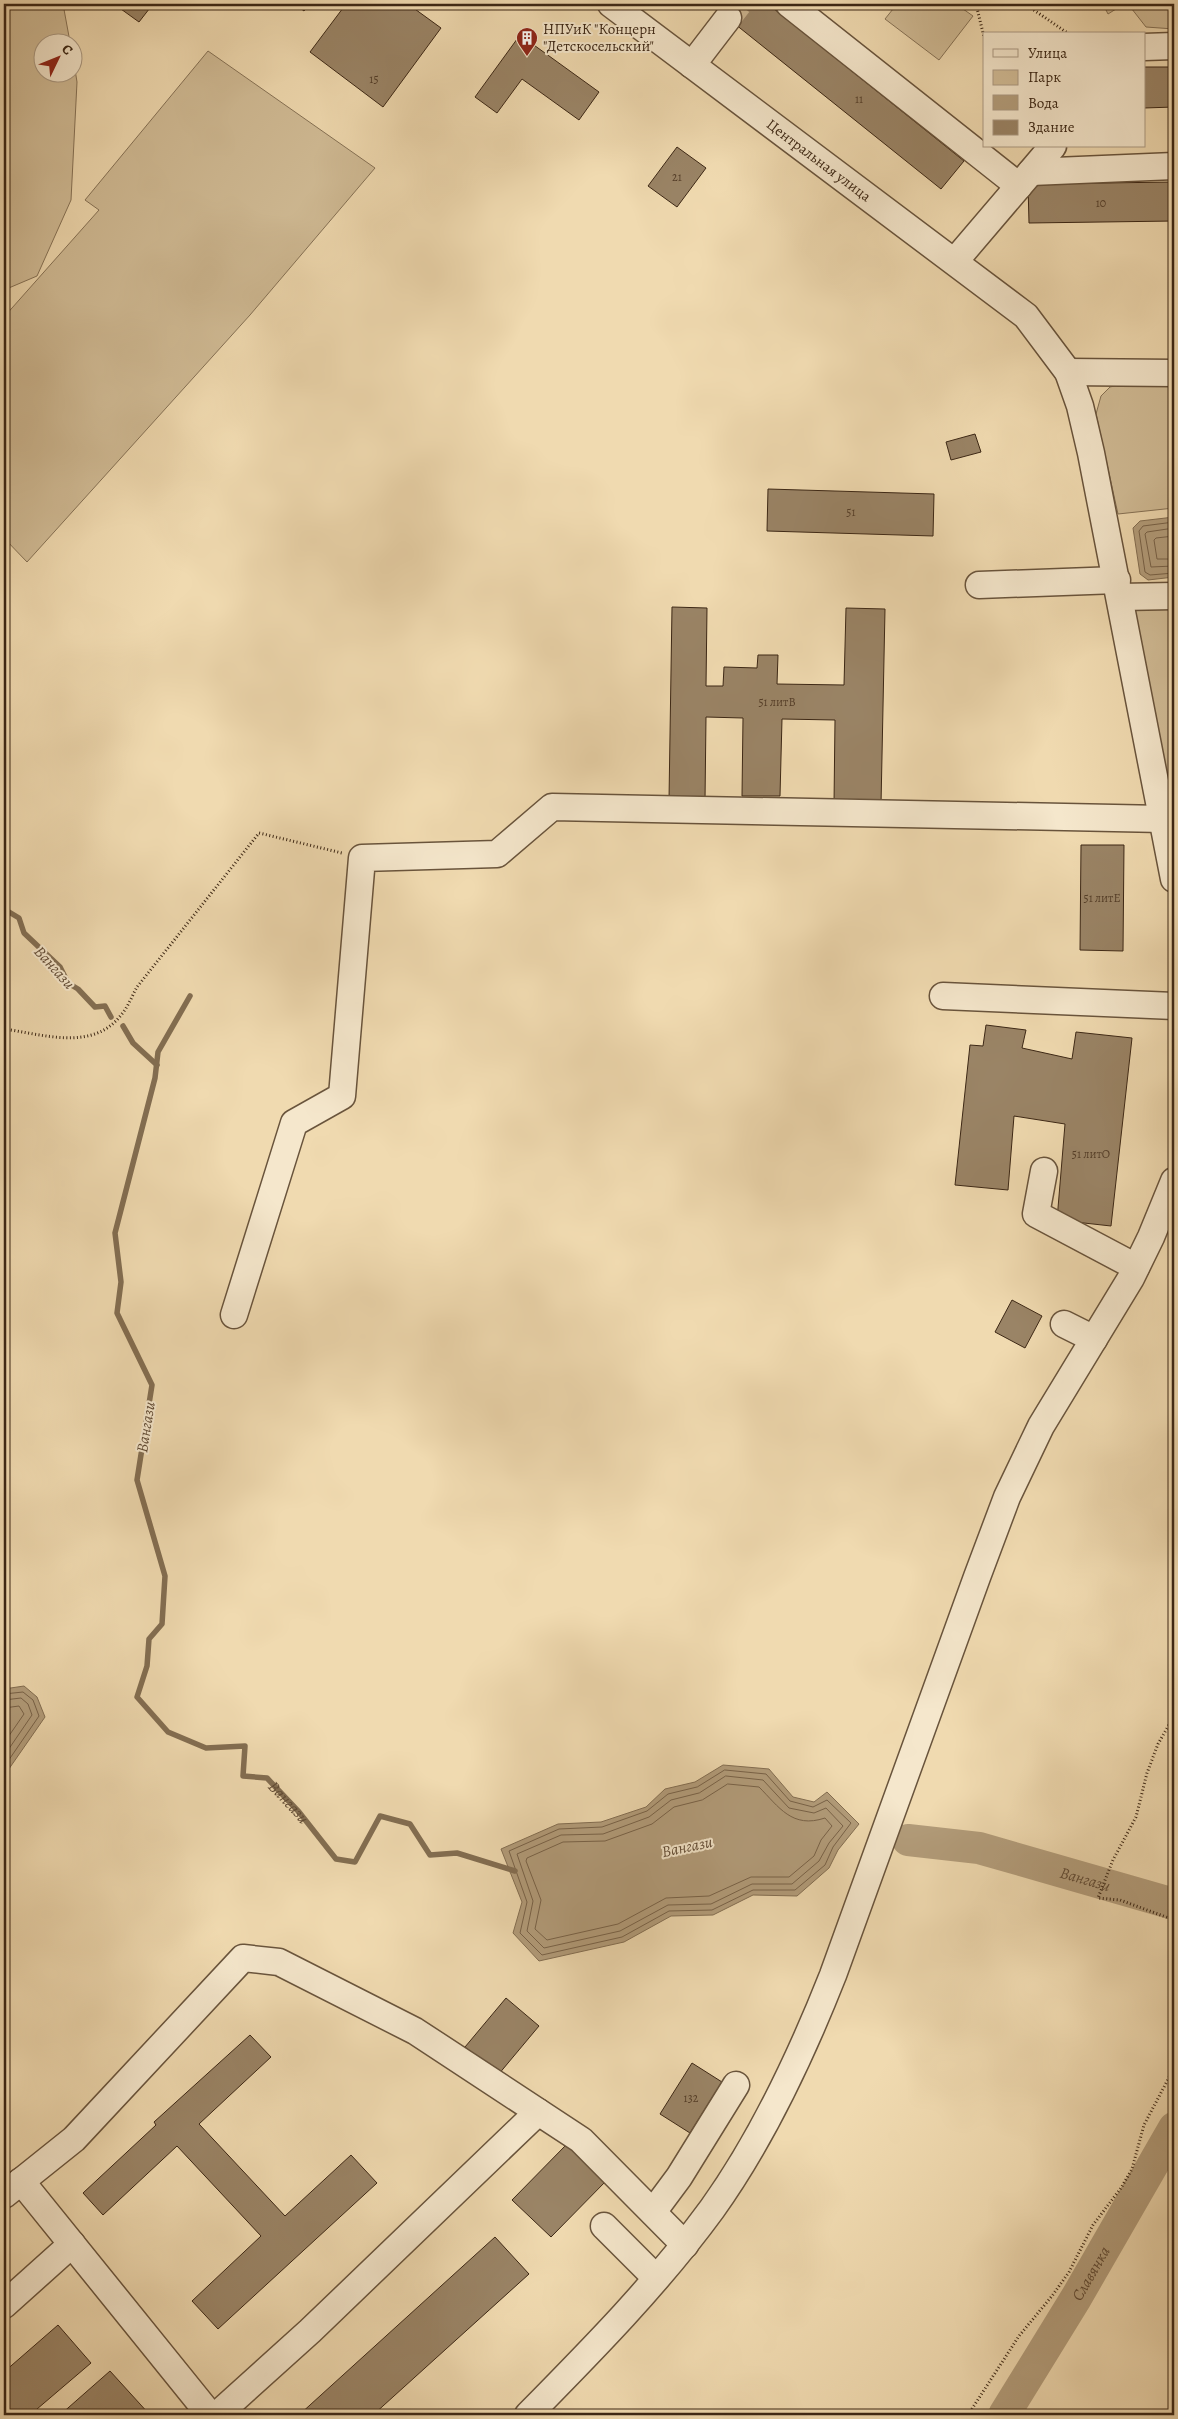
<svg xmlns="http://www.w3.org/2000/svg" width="1178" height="2419" font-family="Alegreya,serif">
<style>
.green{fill:#d1bc96;stroke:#867256}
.water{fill:#b39d7b;stroke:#836e52}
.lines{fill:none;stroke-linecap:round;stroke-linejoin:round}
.shore{stroke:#786248;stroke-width:1}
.stream{stroke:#836e52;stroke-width:5.5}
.river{stroke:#b39d7b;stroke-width:32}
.building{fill:#9a8466;stroke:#3c2715}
.minor-tunnel{stroke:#ccb691;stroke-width:26;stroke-dasharray:26 13;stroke-linecap:butt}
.minor-casing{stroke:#69543c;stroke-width:29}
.path{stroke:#3c2715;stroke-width:3;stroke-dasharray:1 2.5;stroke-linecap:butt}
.minor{stroke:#f5e7cc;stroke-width:26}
.labels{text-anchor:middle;stroke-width:4;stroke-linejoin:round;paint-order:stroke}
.number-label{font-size:12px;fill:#543e29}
.poi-label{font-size:15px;fill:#3c2715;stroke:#f5e7cc;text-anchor:start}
.street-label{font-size:15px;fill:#3c2715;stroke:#f5e7cc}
.water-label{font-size:16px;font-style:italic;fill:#604a34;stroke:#f5e7cc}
</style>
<rect width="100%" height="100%" fill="#f0dab0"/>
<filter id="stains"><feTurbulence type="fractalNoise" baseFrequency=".004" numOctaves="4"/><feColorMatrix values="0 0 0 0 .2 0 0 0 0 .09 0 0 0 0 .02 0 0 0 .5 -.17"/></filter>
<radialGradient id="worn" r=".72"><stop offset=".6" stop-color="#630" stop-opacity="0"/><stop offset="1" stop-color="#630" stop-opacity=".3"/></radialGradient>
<!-- green -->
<path class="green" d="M4,4H63L70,42H42V72H72L73,57L77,82L71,200L37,276L4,290Z
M897,4H956L973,16L939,60L885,19Z
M1103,4H1124L1108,14Z
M1128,4H1174V29L1146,27Z
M208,51L375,168L250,315L27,562L4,538V317L99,210L85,200Z
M1127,383H1174V508L1118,514L1096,414L1101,396L1110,387Z
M1132,605H1174V833Z"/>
<!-- water -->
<path class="water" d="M1174,517V577L1148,580L1140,574L1133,528L1140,521Z
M24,1686L37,1697L45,1717L4,1776V1689Z
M723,1765L769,1769L793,1797L814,1802L827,1792L859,1824L838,1850L829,1868L797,1896L753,1895L713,1915L671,1916L624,1942L539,1961L513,1933L522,1902L501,1849L558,1824L601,1822L646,1807L665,1789L695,1782Z"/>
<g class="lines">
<!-- shore -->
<path class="shore" d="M1174,522L1143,526L1139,531L1145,572L1150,575L1174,573
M1174,528L1147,532L1145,534L1151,567L1174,566
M1174,536L1156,538L1154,540L1157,559H1174
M4,1694L23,1692L33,1700L39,1716L4,1767
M4,1700L21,1698L28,1704L32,1715L4,1756
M4,1708L19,1706L24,1714L4,1743
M725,1770L766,1774L790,1801L813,1807L827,1800L851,1823L833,1847L825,1865L795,1890H753L712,1910L669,1911L622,1937L542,1955L520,1933L527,1902L509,1851L559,1829L602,1827L647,1811L668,1794L697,1787Z
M726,1776L763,1780L789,1808L814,1813L826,1808L843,1826L829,1843L819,1861L792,1884H752L711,1904L668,1905L620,1931L544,1948L527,1931L533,1901L517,1854L561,1835L603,1834L649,1817L671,1800L699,1793Z
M728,1784L759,1787C779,1807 792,1829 825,1818L832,1826L821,1840L814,1856L789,1877H751L709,1896L666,1898L618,1924L547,1940L535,1929L541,1900L526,1861L527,1858L563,1842L605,1841L652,1824L674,1807L702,1800Z"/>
<!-- stream -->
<g class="stream">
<path d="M4,909L19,918L24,933L60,967L68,983L78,989L95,1007L105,1006L111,1017"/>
<path id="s1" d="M190,996L158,1052L155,1078L115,1233L121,1282L117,1313L152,1385L137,1480L165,1576L162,1624L149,1639L147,1666L137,1697L168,1732L206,1748L245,1746L243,1776L267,1778L299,1812L336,1859L355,1862L380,1816L410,1824L430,1855L457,1853L515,1871"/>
<path d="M123,1026L133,1043L157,1065"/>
</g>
<!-- river -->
<g class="river">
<path id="s2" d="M908,1840L979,1848L1174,1904"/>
<path id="s3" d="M1004,2415L1076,2298L1174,2128"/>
</g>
</g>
<!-- building -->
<path class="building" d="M114,4H153L139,22Z
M295,4H309L304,11Z
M346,4H408L441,28L383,107L310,52Z
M710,4H768L964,161L941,189Z
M520,35L599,92L579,120L522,79L497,113L475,97Z
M1144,67H1174V107L1144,108Z
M677,147L706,168L677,207L648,186Z
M1174,182V221L1029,223L1028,184Z
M975,434L981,452L951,460L946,442Z
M768,489L934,494L933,536L767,531Z
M672,607L707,608L706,686H723L724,667L757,668L758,655H778L777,684L844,685L846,608L885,609L881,805L834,804L835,720L782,719L780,796H742L743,718L706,717L705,801L669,800Z
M1081,845H1124L1123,951L1080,950Z
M986,1025L1026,1030L1022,1048L1072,1059L1076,1032L1132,1038L1111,1226L1057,1220L1065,1124L1014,1116L1008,1190L955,1185L970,1045L983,1046Z
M1012,1300L1042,1316L1025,1348L995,1332Z
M506,1998L539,2026L498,2075L465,2047Z
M250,2035L271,2057L199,2124L285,2216L351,2155L377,2183L218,2329L192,2301L261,2236L177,2146L103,2215L83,2193L156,2125L154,2122Z
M692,2063L722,2082L690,2133L660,2114Z
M567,2144L606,2181L551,2237L512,2200Z
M495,2237L529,2274L373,2415H299Z
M58,2325L91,2363L30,2415H4V2372Z
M110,2371L150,2415H60Z"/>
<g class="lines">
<!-- minor-tunnel -->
<path class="minor-tunnel" d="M728,18L739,4"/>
<!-- minor casing -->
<g class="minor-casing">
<g id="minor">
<path id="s4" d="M611,4L1026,316L1068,372L1080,406L1091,453L1174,879"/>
<path d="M789,4L1019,186"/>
<path d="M1144,47L1174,46"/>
<path d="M692,65L728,18"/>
<path d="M1031,172L1174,166"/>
<path d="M955,261L1053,146"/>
<path d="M1068,372L1174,373"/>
<path d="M979,585L1117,580"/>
<path d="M1120,597L1174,596"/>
<path d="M943,996L1174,1006"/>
<path d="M1044,1171L1036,1214L1136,1267"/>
<path d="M234,1315L294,1123L342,1096L362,858L497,854L552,807L1163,819"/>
<path d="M1064,1324L1094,1339"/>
<path d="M21,2181L210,2415"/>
<path d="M4,2195L74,2139L243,1958L279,1962L415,2031L581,2140L685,2245"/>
<path d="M653,2212L679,2177L736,2085"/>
<path d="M604,2226L656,2278"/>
<path d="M4,2305L72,2244"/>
<path d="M217,2415L310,2331L538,2112"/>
<path d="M528,2415C592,2350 658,2283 712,2209C763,2138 801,2056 833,1975L977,1577L1007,1497L1041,1426L1131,1278L1151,1237L1174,1181"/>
</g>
</g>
<!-- path -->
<path class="path" d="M976,4L984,37
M1025,4L1069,34
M4,1029C42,1034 93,1052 121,1015C128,1007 132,996 137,987L259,833L342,853
M1174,1716L1158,1744L1147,1773L1136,1817L1113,1860L1098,1898L1120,1900L1174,1920
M968,2415L1019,2336L1052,2296L1069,2272L1093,2225L1121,2188L1132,2169L1144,2125L1174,2068"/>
<!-- minor -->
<use href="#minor" class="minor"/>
</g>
<!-- icons -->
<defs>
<g id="building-pin" transform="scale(1.125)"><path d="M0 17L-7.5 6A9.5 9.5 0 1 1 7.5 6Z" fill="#8f2418" stroke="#f5e7cc"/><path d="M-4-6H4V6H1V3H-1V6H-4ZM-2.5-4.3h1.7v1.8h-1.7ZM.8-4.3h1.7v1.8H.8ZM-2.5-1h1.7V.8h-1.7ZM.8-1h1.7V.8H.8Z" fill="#fff"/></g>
</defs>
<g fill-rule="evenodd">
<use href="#building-pin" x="527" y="38"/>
</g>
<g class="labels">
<!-- number labels -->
<g class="number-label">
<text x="374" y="83">15</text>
<text x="859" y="103">11</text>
<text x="677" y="181">21</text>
<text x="1101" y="207">10</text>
<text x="851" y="516">51</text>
<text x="777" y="706">51 литВ</text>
<text x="1102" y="902">51 литЕ</text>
<text x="1091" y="1158">51 литО</text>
<text x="691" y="2102">132</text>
</g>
<!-- poi labels -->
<g class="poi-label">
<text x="543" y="34">НПУиК "Концерн<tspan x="543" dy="17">"Детскосельский"</tspan></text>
</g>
<!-- street labels -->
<g class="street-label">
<text dy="5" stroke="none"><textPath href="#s4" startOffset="260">Центральная улица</textPath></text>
</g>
<!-- water labels -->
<g class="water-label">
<text transform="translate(55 967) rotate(48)" y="6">Вангази</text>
<text transform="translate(145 1427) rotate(-81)" y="6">Вангази</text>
<text dy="6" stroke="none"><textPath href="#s1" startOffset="949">Вангази</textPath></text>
<text transform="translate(687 1846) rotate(-12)" y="6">Вангази</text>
<text dy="6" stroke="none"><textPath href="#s2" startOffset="182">Вангази</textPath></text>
<text dy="6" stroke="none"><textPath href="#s3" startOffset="166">Славянка</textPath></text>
</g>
</g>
<!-- margin -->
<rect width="1178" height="2419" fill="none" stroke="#f0dab0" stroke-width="20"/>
<rect x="5" y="5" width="1168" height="2409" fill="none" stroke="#3c2715" stroke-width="2.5"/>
<rect x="10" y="10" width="1158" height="2399" fill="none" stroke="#3c2715"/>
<!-- legend -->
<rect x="983" y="32" width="162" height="115" fill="#f5e7cc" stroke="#ab9a83"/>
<rect x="993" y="49" width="25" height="8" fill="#f5e7cc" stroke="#ab9a83"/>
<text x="1028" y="58" font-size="15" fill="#3c2715">Улица</text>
<rect x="993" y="70" width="25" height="15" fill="#d1bc96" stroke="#ab9a83"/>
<text x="1028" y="82" font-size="15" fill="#3c2715">Парк</text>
<rect x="993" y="95" width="25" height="15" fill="#b39d7b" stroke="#ab9a83"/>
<text x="1028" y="108" font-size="15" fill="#3c2715">Вода</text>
<rect x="993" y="120" width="25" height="15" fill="#9a8466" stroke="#ab9a83"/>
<text x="1028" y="132" font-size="15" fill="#3c2715">Здание</text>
<!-- north arrow -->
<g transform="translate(58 58) rotate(47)"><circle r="24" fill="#f5e7cc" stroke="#ab9a83"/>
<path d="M0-4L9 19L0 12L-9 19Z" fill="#8f2418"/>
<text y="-8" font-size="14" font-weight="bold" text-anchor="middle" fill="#3c2715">С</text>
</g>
<rect width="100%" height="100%" filter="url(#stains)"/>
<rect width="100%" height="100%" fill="url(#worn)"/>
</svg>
